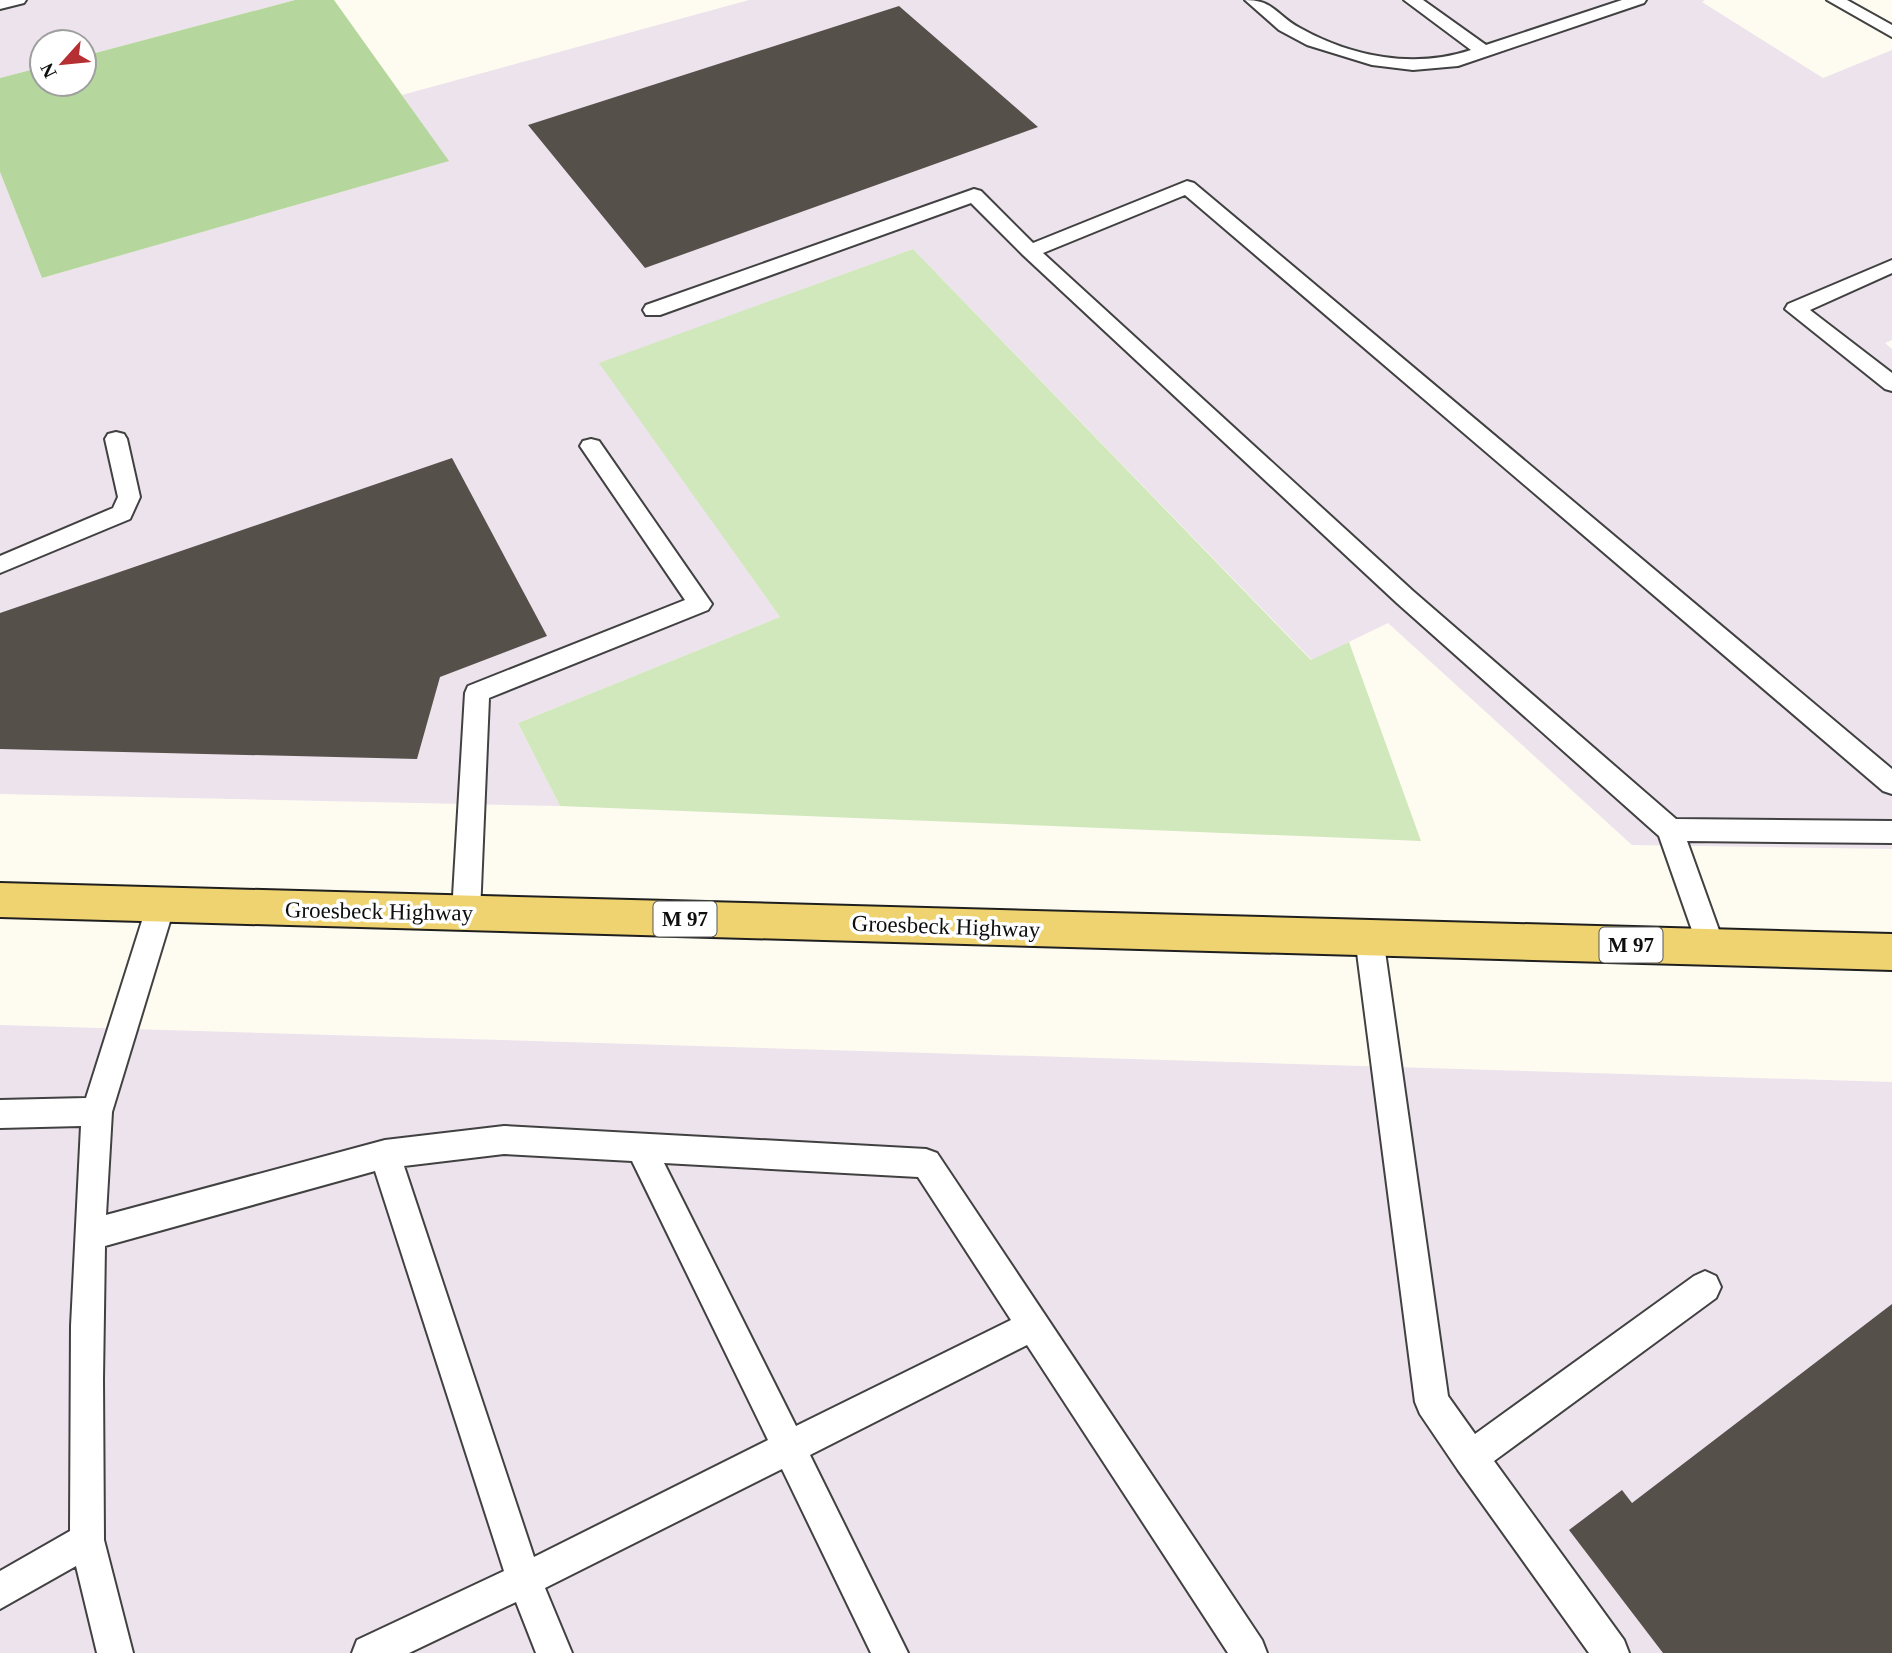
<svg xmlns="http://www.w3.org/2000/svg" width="1892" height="1653" font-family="'Times New Roman',serif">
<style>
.industrial{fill:#ece3ec}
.green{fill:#d1e7bc}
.forest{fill:#b5d69c}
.building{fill:#56504b}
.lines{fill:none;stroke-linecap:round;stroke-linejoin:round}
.lane-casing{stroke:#414141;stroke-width:4}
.primary-casing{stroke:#1f1f1f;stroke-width:4}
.lane{fill:#fff;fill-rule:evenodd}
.primary{fill:#efd370;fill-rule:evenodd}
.labels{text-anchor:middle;stroke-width:7;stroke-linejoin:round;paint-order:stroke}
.shield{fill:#fff;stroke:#565656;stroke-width:2}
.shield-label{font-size:21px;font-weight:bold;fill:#0e0e0e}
.street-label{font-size:23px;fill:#0e0e0e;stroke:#fff}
</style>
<rect width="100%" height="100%" fill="#fefcf1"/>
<!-- industrial -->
<path class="industrial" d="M0,0H295L84,56V42H42V67L0,78Z
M749,0H1705L1702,2L1823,78L1892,50V340L1885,343L1892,349V849L1632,845L1388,623L1312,660L913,249L600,363L780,617L518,723L560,806L0,794V172L42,278L448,161L402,95Z
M0,1025L1892,1082V1653H0Z"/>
<!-- green -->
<path class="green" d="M913,249L1311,660L1349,642L1421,841L560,806L518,723L780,617L599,363Z"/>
<!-- forest -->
<path class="forest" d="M295,0H334L449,161L42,278L0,172V78L42,67V84H84V56Z"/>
<!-- building -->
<path class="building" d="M899,6L1038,127L645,268L528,125Z
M452,458L547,636L440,677L417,759L0,749V613Z
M1892,1304V1653H1663L1569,1530L1622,1490L1632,1503Z"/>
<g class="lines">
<!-- lane casing -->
<g class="lane-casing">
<path id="lane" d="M0,0H26L24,3L0,9Z
M1245,0C1274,0 1276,15 1300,28C1352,57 1414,69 1471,50L1404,0H1423L1486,45L1622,0H1646L1644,3L1458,66L1413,70L1372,65L1307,45L1279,30Z
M1827,0H1847L1892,25V37Z
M1187,181L1194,183L1892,769V794L1883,791L1185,195L1043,253L1413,591L1676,819L1892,821V843L1687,841L1725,947L1721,956L1711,959L1701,956L1659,836L1397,603L1023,255L971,203L660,315H646L643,310L646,305L974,189L981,191L1033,243Z
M1892,260V273L1810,310L1892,373V391L1885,389L1785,309L1788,304Z
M116,432L124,434L127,439L140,497L130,519L0,573V556L113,508L118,497L105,439L108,434Z
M591,439L599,441L712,604L708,610L489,698L480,913L476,921L466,925L456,921L452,913L465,693L468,686L685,600L580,446L583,441Z
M161,893L171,897L175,905L112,1112L106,1215L385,1140L504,1126L926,1149L937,1153L1262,1640L1267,1653H1228L1027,1345L810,1455L908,1653H871L782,1469L545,1588L572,1653H536L516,1602L409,1653H352L357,1640L504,1571L375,1171L105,1246L103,1379L104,1540L133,1653H97L76,1566L0,1609V1571L70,1531L71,1326L81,1126L0,1128V1100L86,1098L147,905L151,897ZM504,1154L632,1161L768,1440L534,1557L404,1166ZM664,1163L918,1177L1011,1320L796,1426Z
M1369,925L1379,929L1383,937L1448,1396L1475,1434L1694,1276L1705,1271L1716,1276L1721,1287L1716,1298L1494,1461L1624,1640L1629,1653H1589L1458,1470L1420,1414L1415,1402L1355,937L1359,929Z"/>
</g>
<!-- primary casing -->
<g class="primary-casing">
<path id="primary" d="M0,883L1892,934V970L0,917Z"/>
</g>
<!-- lane -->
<use href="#lane" class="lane"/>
<!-- primary -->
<use href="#primary" class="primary"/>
</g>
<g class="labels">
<!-- shield labels -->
<g class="shield">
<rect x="653.5" y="901.5" width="63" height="35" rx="5"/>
<rect x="1599.5" y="927.5" width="63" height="35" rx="5"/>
</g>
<g class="shield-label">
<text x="685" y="926">M 97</text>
<text x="1631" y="952">M 97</text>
</g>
<!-- street labels -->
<g class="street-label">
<text transform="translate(379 911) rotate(1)" y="8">Groesbeck Highway</text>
<text transform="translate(946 926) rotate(2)" y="8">Groesbeck Highway</text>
</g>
</g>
<!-- north arrow -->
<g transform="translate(63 63) rotate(243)"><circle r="33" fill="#ffffff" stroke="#9f9f9f" stroke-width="2"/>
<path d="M0-5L12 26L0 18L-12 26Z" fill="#b62f33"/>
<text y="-10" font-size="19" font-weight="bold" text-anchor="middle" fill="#0e0e0e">N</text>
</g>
</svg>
